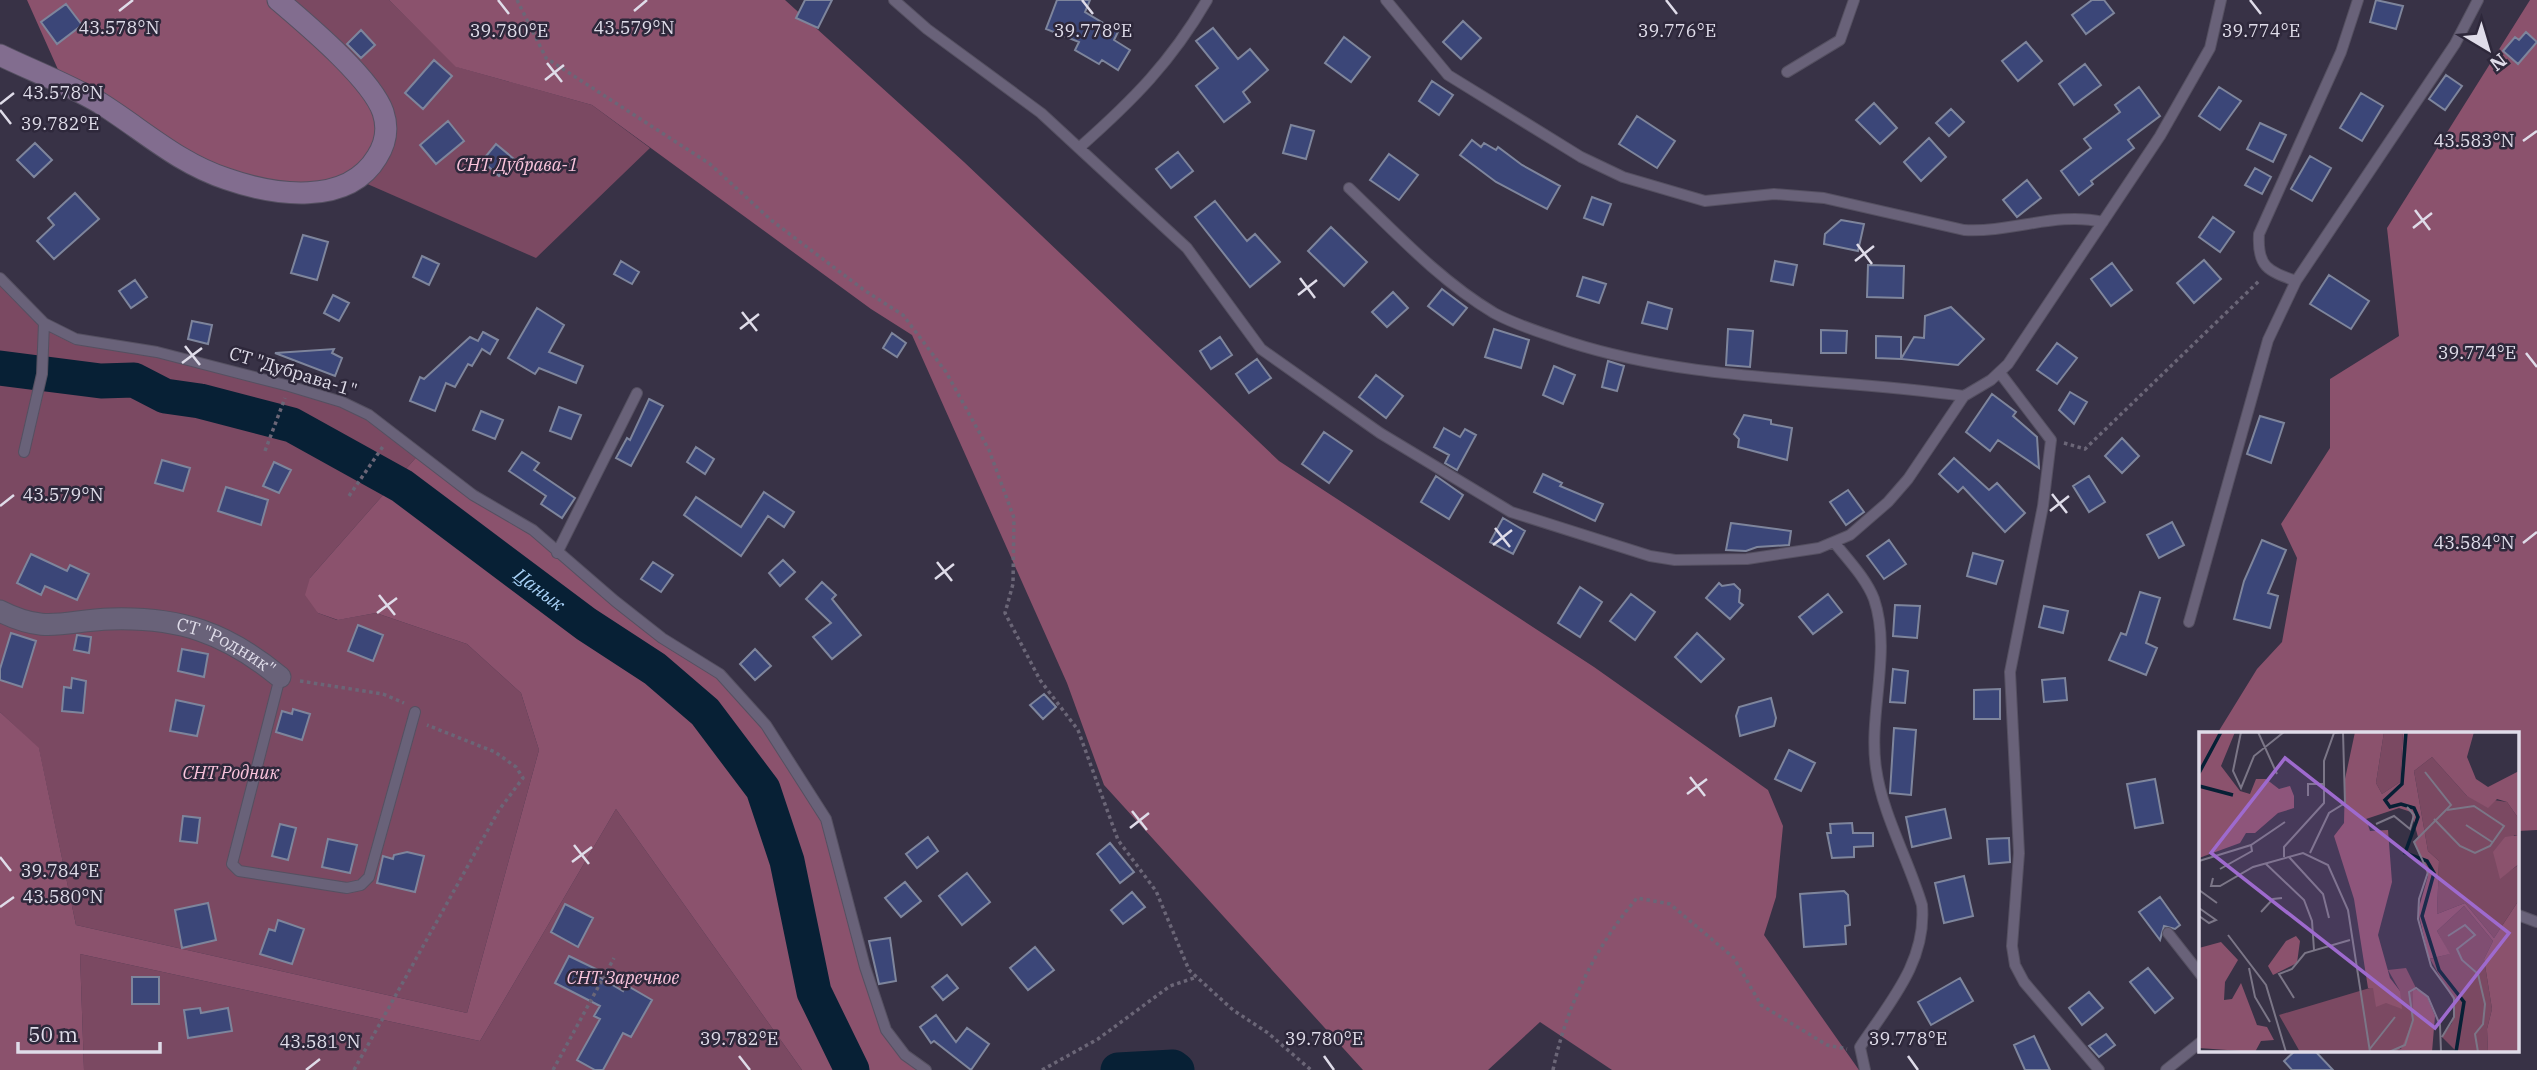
<svg xmlns="http://www.w3.org/2000/svg" width="2537" height="1070" font-family="'IBM Plex Serif',serif">
<style>
.green{fill:#7b4962}
.forest{fill:#8b526d}
.lines{fill:none;stroke-linecap:round;stroke-linejoin:round}
.river{stroke:#072035;stroke-width:35}
.building{fill:#3b4678;stroke:#7e859c;stroke-width:2}
.lane-casing{stroke:#555061;stroke-width:12}
.street-casing{stroke:#555061;stroke-width:23}
.secondary-casing{stroke:#555061;stroke-width:23}
.path{stroke:#6b6677;stroke-width:3.5;stroke-dasharray:3.5 3.5;stroke-linecap:butt}
.lane{stroke:#696279;stroke-width:10}
.street{stroke:#696279;stroke-width:21}
.secondary{stroke:#826d8f;stroke-width:21}
.ticks{fill:none;stroke:#dfdce9;stroke-width:2.5}
.labels{text-anchor:middle;stroke-width:5;stroke-linejoin:round;paint-order:stroke}
.park-label{font-size:18px;font-style:italic;fill:#fac4dc;stroke:#2e283b}
.street-label{font-size:18px;fill:#dfdce9;stroke:#2e283b}
.water-label{font-size:19px;font-style:italic;fill:#a8d1f7;stroke:#2e283b}
.inset-river{fill:none;stroke:#072035;stroke-width:3.5}
.inset-road{fill:none;stroke:#7b7687;stroke-width:2}
.view{fill:#9e6ace;fill-opacity:0.15;stroke:#9e6ace;stroke-width:3.5}
.inset-edge{fill:none;stroke:#dfdce9;stroke-width:3.5}
.ticks-label{font-size:18px;text-anchor:middle;fill:#dfdce9;stroke:#2e283b;stroke-width:5;stroke-linejoin:round;paint-order:stroke}
</style>
<rect width="100%" height="100%" fill="#383246"/>
<!-- green -->
<path class="green" d="M278,0H389L457,67L592,105L650,148L536,258L356,179Z
M0,278L61,333L157,352L342,402L420,453L310,578L318,613L337,620L376,613L467,644L521,693L539,750L467,1013L76,925L39,749L0,712Z
M616,809L802,1070H84L80,954L480,1041Z"/>
<!-- forest -->
<path class="forest" d="M27,0H278L321,37L387,129L356,179L259,188L64,83Z
M389,0H785L964,162L1279,461L1594,667L1768,790L1783,826L1776,897L1764,935L1859,1070H1612L1540,1022L1488,1070H1363L1104,785L1067,683L912,335L871,309L592,105L456,67Z
M2530,0H2537V830L2518,831V734H2217L2257,669L2282,642L2297,558L2281,524L2330,448V379L2399,336L2387,228Z
M420,453L515,518L615,601L720,674L766,725L826,819L886,1030L926,1070H802L616,809L480,1041L80,954L84,1070H0V712L39,748L76,925L467,1013L539,750L521,693L467,644L376,613L338,620L318,613L305,595L310,578Z"/>
<g class="lines">
<!-- river -->
<g class="river">
<path id="s1" d="M0,368L101,381L134,380L165,396L200,401L292,425L402,486L586,624L655,669L705,712L763,789L787,861L814,992L852,1070"/>
<path d="M1118,1070L1173,1067L1177,1070"/>
</g>
</g>
<!-- building -->
<path class="building" d="M805,0H832L818,28L796,18Z
M1057,0H1090L1085,12L1118,32L1114,40L1130,50L1118,70L1102,60L1099,64L1075,50L1079,42L1046,29Z
M2092,0H2104L2114,13L2086,34L2072,15Z
M2376,0L2403,6L2396,29L2370,22Z
M66,4L82,25L57,44L41,22Z
M1463,21L1481,38L1461,59L1443,42Z
M1213,28L1238,59L1250,49L1268,70L1243,92L1250,102L1224,122L1196,86L1218,68L1196,41Z
M361,30L375,45L361,58L347,44Z
M2526,32L2537,42L2518,64L2503,51L2515,37L2519,40Z
M1344,37L1370,57L1351,82L1325,63Z
M2026,42L2042,61L2018,81L2002,61Z
M434,60L452,76L423,109L405,93Z
M2085,64L2101,85L2074,105L2059,84Z
M2446,75L2462,86L2445,110L2429,99Z
M1432,81L1453,95L1439,115L1419,101Z
M2139,87L2160,116L2128,140L2134,148L2091,181L2093,184L2079,195L2061,171L2091,148L2084,139L2120,112L2115,105Z
M2219,87L2241,101L2220,130L2199,116Z
M2361,93L2383,106L2362,141L2340,128Z
M1874,103L1897,128L1880,144L1856,120Z
M1951,109L1964,122L1949,136L1936,123Z
M1637,116L1675,141L1657,168L1619,144Z
M448,121L464,141L436,164L420,145Z
M2260,123L2286,135L2273,162L2247,149Z
M1291,125L1314,131L1306,159L1283,153Z
M1929,138L1946,157L1921,181L1904,162Z
M1472,140L1481,147L1484,143L1496,150L1498,147L1522,165L1560,186L1547,209L1496,182L1460,155Z
M35,143L52,160L34,177L17,160Z
M496,144L514,159L499,176L482,161Z
M1178,152L1193,171L1171,188L1156,169Z
M1389,154L1418,175L1399,200L1370,180Z
M2310,156L2331,168L2312,201L2291,189Z
M2255,168L2271,177L2262,194L2245,185Z
M2027,180L2041,198L2017,217L2003,200Z
M75,193L99,219L54,259L37,241L54,225L48,218Z
M1592,197L1611,204L1603,225L1584,218Z
M1215,201L1247,241L1255,234L1280,262L1250,287L1195,217Z
M2213,217L2234,232L2220,252L2199,237Z
M1841,220L1864,224L1858,251L1824,244L1825,234Z
M1331,227L1367,262L1344,286L1308,251Z
M303,235L328,242L317,280L291,273Z
M422,256L439,264L429,285L413,277Z
M2204,260L2221,279L2194,303L2177,283Z
M621,261L639,272L632,284L614,274Z
M1775,261L1797,265L1793,285L1771,281Z
M2112,263L2132,290L2111,306L2091,279Z
M1868,265L1904,266L1903,298L1867,297Z
M2329,275L2369,301L2351,329L2310,304Z
M1583,277L1606,284L1599,303L1577,296Z
M135,280L147,297L131,308L119,291Z
M1442,289L1467,308L1453,325L1428,306Z
M1393,292L1408,308L1387,327L1372,312Z
M333,295L349,303L339,321L324,313Z
M1648,302L1672,309L1667,329L1642,323Z
M1951,307L1984,339L1958,365L1901,359L1914,337L1924,338L1925,316Z
M537,308L564,325L549,352L583,366L576,383L539,368L535,374L508,358Z
M192,321L212,325L208,344L188,339Z
M1494,329L1529,340L1521,368L1485,357Z
M1728,329L1753,331L1750,367L1726,365Z
M1821,330L1847,331L1846,353H1821Z
M483,332L498,340L490,354L482,349L472,366L468,364L455,387L446,383L435,411L410,401L420,377L424,379L470,337L478,341Z
M892,333L906,343L897,357L883,348Z
M1876,336L1901,337V359L1876,358Z
M1220,337L1232,355L1211,369L1200,351Z
M2057,343L2077,358L2057,384L2037,370Z
M334,349L332,353L342,358L335,376L275,353Z
M1257,359L1271,378L1249,393L1236,374Z
M1608,361L1624,366L1617,391L1602,387Z
M1554,366L1575,375L1563,404L1543,395Z
M1376,375L1403,396L1386,418L1359,397Z
M2070,392L2087,402L2074,424L2059,410Z
M1992,394L2016,412L2013,416L2037,437L2039,468L1998,440L1990,451L1966,432Z
M649,399L663,406L631,466L616,458L627,438L630,440Z
M559,407L581,415L571,439L550,431Z
M481,411L503,420L495,439L473,430Z
M1744,415L1771,420V424L1792,428L1787,460L1738,447L1739,439L1734,434Z
M2260,416L2284,423L2271,463L2247,454Z
M1444,428L1460,437L1465,429L1476,435L1457,470L1445,463L1449,455L1434,447Z
M1324,432L1352,451L1329,483L1302,464Z
M2122,438L2139,456L2122,473L2105,456Z
M696,447L714,459L705,474L687,462Z
M522,452L539,463L534,470L575,498L562,518L541,504L546,496L509,471Z
M1954,458L1989,490L1997,483L2025,513L2005,532L1963,487L1958,492L1939,474Z
M162,460L190,468L183,491L155,483Z
M274,462L291,470L279,493L263,486Z
M1543,474L1562,483L1560,486L1603,504L1595,521L1534,492Z
M1436,476L1463,495L1449,519L1421,502Z
M2089,476L2105,502L2089,512L2073,486Z
M226,487L268,500L261,525L218,511Z
M1848,490L1864,512L1846,525L1830,502Z
M764,492L794,512L784,527L768,516L741,556L684,515L696,497L741,527Z
M1503,518L1525,531L1513,554L1490,542Z
M2172,522L2184,545L2159,558L2147,535Z
M1731,523L1791,531L1789,545L1757,547L1746,551L1726,550Z
M1889,540L1906,564L1884,579L1867,556Z
M2262,540L2286,550L2268,593L2278,596L2270,628L2234,619L2244,581Z
M1973,553L2003,561L1996,584L1967,576Z
M31,554L67,571L70,565L89,574L77,600L45,586L41,595L17,583Z
M783,560L795,572L780,586L769,573Z
M653,562L673,575L661,592L641,579Z
M822,582L836,595L832,599L861,635L832,659L813,637L831,623L806,599Z
M1719,583L1722,586L1734,584L1740,590L1739,602L1743,605L1730,619L1706,598Z
M1580,587L1602,602L1580,637L1558,623Z
M2140,592L2160,598L2146,643L2157,648L2146,675L2109,660L2121,633L2126,635Z
M1631,594L1655,612L1635,640L1610,621Z
M1828,594L1842,612L1813,634L1799,617Z
M1895,605L1920,606L1917,638L1893,636Z
M2044,606L2068,611L2063,633L2039,627Z
M358,625L383,635L373,661L348,651Z
M11,633L36,641L22,687L0,680V669Z
M1697,633L1724,659L1701,682L1675,657Z
M77,635L91,637L89,653L74,650Z
M182,649L208,654L204,677L178,671Z
M755,649L771,666L755,680L740,664Z
M1893,669L1908,671L1905,703L1890,702Z
M72,678L86,681L83,713L62,711L64,687L71,688Z
M2065,678L2067,700L2044,702L2042,680Z
M2000,689V719H1974V690Z
M1044,694L1056,707L1043,719L1030,705Z
M1771,698L1776,718L1774,726L1740,736L1736,716L1739,707Z
M176,700L204,706L197,736L170,731Z
M293,709L310,714L302,740L276,732L282,711L292,714Z
M1894,728L1916,730L1911,795L1890,793Z
M1789,750L1815,763L1801,791L1775,779Z
M2155,779L2163,823L2135,828L2127,784Z
M1945,809L1951,838L1912,847L1906,817Z
M183,816L200,818L197,843L180,841Z
M1852,823L1853,833H1873V846L1854,847V857L1832,858L1827,833H1831L1830,824Z
M280,824L296,828L288,860L272,856Z
M928,837L938,851L917,868L906,854Z
M2009,838L2010,862L1989,864L1987,839Z
M328,839L357,845L350,873L322,867Z
M1110,843L1134,872L1120,883L1097,854Z
M407,852L424,856L415,892L377,883L383,856L393,859L394,855Z
M967,873L990,902L962,925L939,896Z
M1964,876L1973,916L1944,923L1935,883Z
M905,882L921,901L901,917L885,898Z
M1844,891L1848,895L1850,925L1845,926L1846,944L1804,947L1800,894Z
M1132,892L1145,907L1123,924L1111,910Z
M2160,897L2180,925L2175,929L2164,926L2160,940L2139,912Z
M208,903L216,940L182,948L175,910Z
M565,904L593,918L578,947L551,932Z
M278,920L304,929L292,964L260,954L269,929L275,931Z
M890,938L896,981L879,984L869,941Z
M1035,947L1054,970L1028,990L1010,968Z
M569,956L598,970L596,975L623,991L626,985L652,1000L631,1037L623,1033L603,1070H595L577,1060L600,1019L594,1016L600,1006L555,983Z
M2148,968L2173,998L2155,1013L2130,982Z
M947,975L958,988L943,1000L932,987Z
M132,977H159V1004H132Z
M1960,978L1973,1001L1931,1025L1918,1002Z
M2089,992L2103,1008L2082,1025L2069,1008Z
M200,1008L201,1013L228,1008L232,1031L188,1038L184,1010Z
M936,1015L956,1042L967,1028L989,1044L971,1070L934,1041L931,1043L920,1027Z
M2106,1034L2115,1045L2099,1057L2089,1046Z
M2034,1036L2050,1070H2025L2014,1045Z
M2295,1051H2315L2333,1070H2292L2284,1061Z"/>
<g class="lines">
<!-- lane casing -->
<g class="lane-casing">
<path id="lane" d="M894,0L927,29L1041,113L1187,248L1261,349L1380,433L1511,512L1650,556L1675,560L1747,559L1819,548L1850,535L1888,502L1908,479L1964,396L1991,380L2008,364L2160,136L2210,48L2221,0
M1386,0L1448,75L1581,157L1623,177L1705,201L1774,194L1824,198L1964,230C2012,233 2056,211 2103,222
M1787,72L1840,40L1854,0
M1080,147C1133,100 1171,62 1207,0
M1349,188C1395,232 1439,280 1494,313C1518,326 1543,333 1569,342C1696,383 1832,377 1964,396
M0,278L44,323L76,339L157,352L289,386L342,402L369,415L473,495L533,530L615,601L662,638L720,674L766,725L826,819L865,967L886,1030L905,1055L926,1070
M2296,281C2268,271 2257,267 2259,234L2341,52L2358,0
M2000,373L2051,440L2043,506L2010,672L2019,853L2012,946L2015,965L2024,982L2099,1070
M24,452L42,374L44,323
M1834,542C1848,560 1866,578 1874,599C1892,652 1868,714 1876,768C1882,813 1909,861 1922,905C1927,961 1890,1002 1860,1047L1865,1070
M557,553L637,393
M2189,622L2268,340L2296,281L2455,44L2478,0
M280,677L232,864L239,871L347,888L361,885L369,877L415,712
M2518,915L2537,922
M2168,933L2201,975
M2166,1070L2201,1042"/>
</g>
<!-- street casing -->
<g class="street-casing">
<g id="street">
<path id="s2" d="M0,611C47,635 65,620 111,619C180,617 227,633 280,677"/>
</g>
</g>
<!-- secondary casing -->
<g class="secondary-casing">
<path id="secondary" d="M0,55C33,71 68,84 100,103C143,130 178,163 227,179C273,195 347,207 377,157C386,143 388,127 383,112C371,78 306,24 278,0"/>
</g>
<!-- path -->
<path class="path" d="M517,0L546,58L710,164L771,220L864,290L903,315L946,372L989,450L1014,518L1013,584L1005,613L1040,680L1078,730L1118,840L1156,891L1189,970L1233,1010L1268,1033L1311,1070
M2064,443L2085,449L2260,280
M265,451L285,398
M349,496L384,445
M300,681L383,694L404,703
M354,1070L499,810L523,778L516,767L495,752L427,725
M553,1070L614,958
M1042,1070L1098,1039L1170,986L1197,977
M1553,1070C1566,1007 1595,947 1637,898L1670,904L1734,958L1761,1005L1827,1045L1847,1049"/>
<!-- lane -->
<use href="#lane" class="lane"/>
<!-- street -->
<use href="#street" class="street"/>
<!-- secondary -->
<use href="#secondary" class="secondary"/>
</g>
<!-- ticks -->
<path class="ticks" d="M498,0L509,14M1082,0L1093,14M1666,0L1677,14M2250,0L2261,14M119,11L133,0M634,11L647,0M547,63L562,82M545,80L564,65M0,104L14,93M0,110L11,124M2523,141L2537,131M2415,210L2430,230M2413,228L2432,213M1857,244L1872,264M1855,261L1874,246M1300,278L1315,298M1298,295L1317,280M742,312L757,331M740,329L759,314M185,346L200,365M2526,353L2537,367M182,363L202,348M2052,494L2067,513M0,506L14,495M2050,511L2069,496M1495,528L1510,547M2523,543L2537,532M1493,545L1512,530M937,562L952,581M935,579L954,564M379,595L395,615M377,613L397,598M1690,777L1705,796M1687,794L1707,779M1132,811L1147,830M1130,828L1149,813M574,845L589,864M0,857L11,871M572,862L592,847M0,907L14,897M739,1056L750,1070M1324,1056L1334,1070M1908,1056L1918,1070M306,1070L320,1059"/>
<g class="labels">
<!-- park labels -->
<g class="park-label">
<text x="517" y="171">СНТ Дубрава-1</text>
<text x="231" y="779">СНТ Родник</text>
<text x="623" y="984">СНТ Заречное</text>
</g>
<!-- street labels -->
<g class="street-label">
<text transform="translate(293 372) rotate(17)" y="6">СТ "Дубрава-1"</text>
<text dy="6" stroke="none"><textPath href="#s2" startOffset="234">СТ "Родник"</textPath></text>
</g>
<!-- water labels -->
<g class="water-label">
<text dy="7" stroke="none"><textPath href="#s1" startOffset="598">Цанык</textPath></text>
</g>
</g>
<!-- overview -->
<g transform="translate(2199 732)">
<rect width="320" height="320" fill="#383246"/>
<path d="M185,0H204L201,50L183,62L177,51ZM233,25L268,64L308,70L320,87V103H315L306,142L321,132L320,168L295,206L266,171L238,182L240,129L229,119L215,39ZM265,174L294,209L285,227L293,277L288,297L289,320H258L243,305L253,291L256,271L231,227L250,222L238,199ZM207,236L217,256L214,286L206,313L197,320H101L80,283L174,255L190,271L201,259L189,238Z" fill="#7b4962"/>
<path d="M0,0H36L22,34L41,59L51,62L57,47H67L80,57L91,54L95,64V76L79,81L56,101H47L41,111L0,126ZM156,0H185L177,51L183,62L201,50L204,0H275L268,25L277,47L289,55L320,39V98V87L308,70L298,67L289,76L268,64L233,25L215,39L229,119L240,129L238,182L266,171L295,206L320,168V320H289L288,297L293,277L285,227L294,209L265,174L238,199L251,222L230,227L219,179L229,144L215,110L219,105L212,80L200,76L167,87L171,99L189,98L193,150L179,203L191,246L201,259L203,277L187,271L177,275L174,256H169L155,167L135,104L145,91L146,47ZM320,103V132L301,147L294,120L306,105ZM97,204L101,209L98,231L74,243L69,234L87,209ZM22,210L39,228L26,250L25,268L33,267L42,251L58,293L68,295L75,308L62,309L56,320L0,316V216ZM214,256L227,262L236,284L233,320L196,318L202,317L214,288Z" fill="#8b526d"/>
<path class="inset-river" d="M207,0L203,52L186,68L191,75L202,72L215,76L219,85L206,121L228,129L235,141L223,184L240,238L265,270L257,320M0,41L22,0M0,54L34,63"/>
<path class="inset-road" d="M42,0L34,39L42,56L55,24L85,0M59,0L78,42M226,40L252,73L215,110L229,140L220,167L219,187L232,234L255,266V285L243,305M109,64V52H125M235,87L261,114L276,121L291,114L305,94L275,74L248,78M177,92L195,84L211,97L215,83L208,75M267,93L293,110M111,121L130,81L146,71L144,0M85,125V115L125,71V29L135,1L142,0M90,125L124,162L130,186M0,129L52,113L86,90M66,131L105,168L113,189L115,218M21,137L53,119L52,113M14,146L12,154H21L54,135L104,121L129,133L149,178L171,320M0,158L18,171M0,176L17,188L10,191L0,184M62,180L74,167L83,166M29,203L67,253L87,320M249,204L266,193L276,203L258,217L263,228L279,242L286,272L284,292L276,302L279,320M50,236L56,265L71,290M95,266L80,242L93,237L106,221L151,208M170,318L196,285M190,320L206,313L214,288L210,260L217,256L229,265L241,293L242,320"/>
<path class="view" d="M86,26L310,201L236,296L12,121Z"/>
<rect width="320" height="320" class="inset-edge"/>
</g>
<g class="ticks-label">
<text x="119" y="34">43.578°N</text>
<text x="634" y="34">43.579°N</text>
<text x="509" y="37">39.780°E</text>
<text x="1093" y="37">39.778°E</text>
<text x="1677" y="37">39.776°E</text>
<text x="2261" y="37">39.774°E</text>
<text x="63" y="99">43.578°N</text>
<text x="60" y="130">39.782°E</text>
<text x="2474" y="147">43.583°N</text>
<text x="2477" y="359">39.774°E</text>
<text x="63" y="501">43.579°N</text>
<text x="2474" y="549">43.584°N</text>
<text x="60" y="877">39.784°E</text>
<text x="63" y="903">43.580°N</text>
<text x="739" y="1045">39.782°E</text>
<text x="1324" y="1045">39.780°E</text>
<text x="1908" y="1045">39.778°E</text>
<text x="320" y="1048">43.581°N</text>
</g>
<!-- north arrow -->
<g transform="translate(2488 49) rotate(142)" stroke="#2e283b" stroke-width="5" paint-order="stroke">
<path d="M0-5L12 26L0 18L-12 26Z" fill="#dfdce9"/>
<text y="-10" font-size="19" font-weight="bold" text-anchor="middle" fill="#dfdce9">N</text>
</g>
<!-- scale -->
<path d="M18 1042v10h142v-10" fill="none" stroke="#dfdce9" stroke-width="3.5"/>
<text x="28" y="1042" font-size="21" fill="#dfdce9" stroke="#2e283b" stroke-width="5" paint-order="stroke">50 m</text>
</svg>
